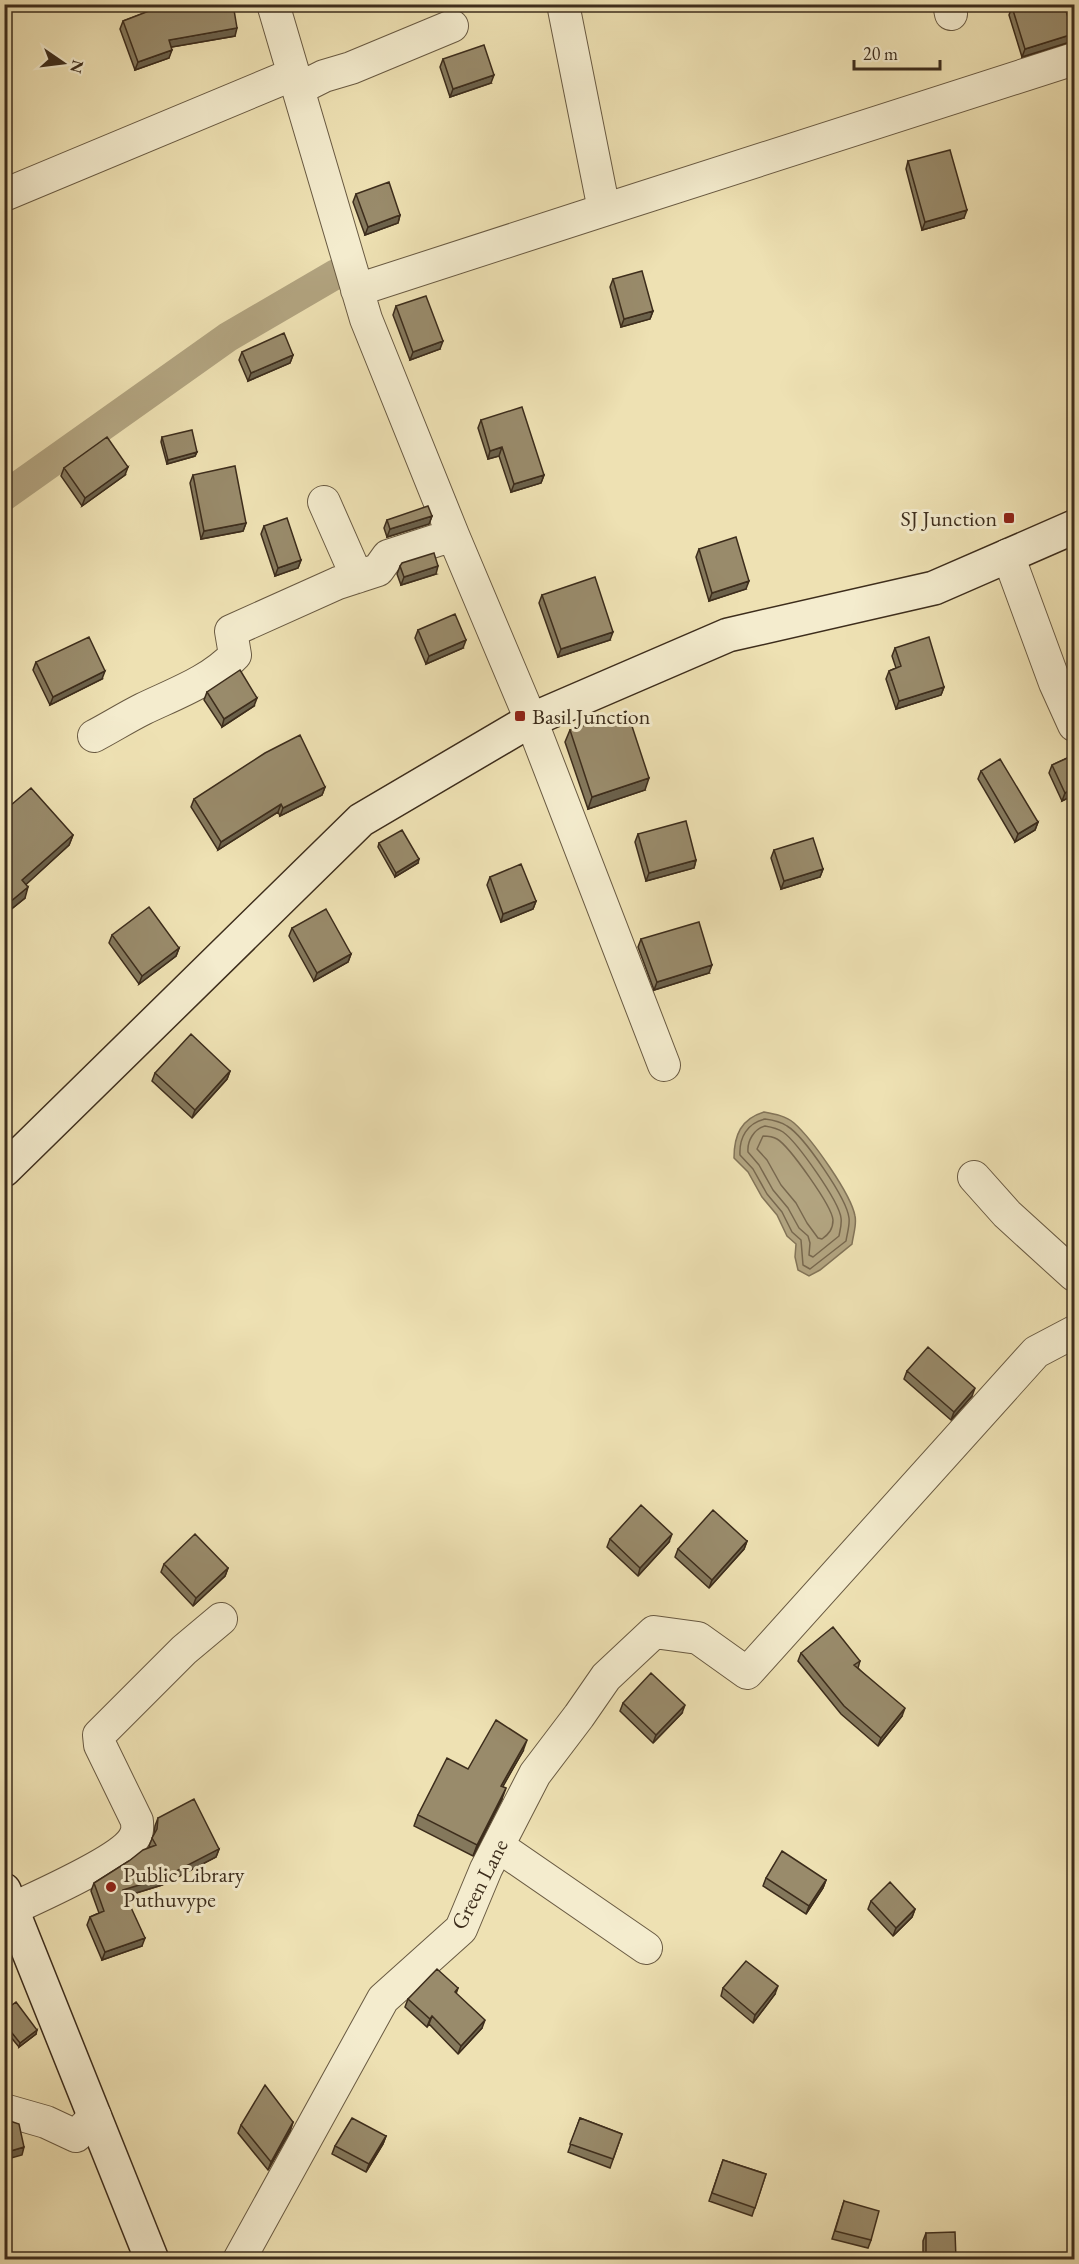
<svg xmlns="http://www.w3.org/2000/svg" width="1079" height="2264" font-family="'EB Garamond',serif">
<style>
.water{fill:#b2a480;stroke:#837458;stroke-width:1.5}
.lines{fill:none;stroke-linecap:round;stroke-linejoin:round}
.shore{stroke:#78684e;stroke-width:1.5}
.canal{stroke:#b2a480;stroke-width:30}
.minor-casing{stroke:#695a42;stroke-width:34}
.secondary-casing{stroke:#3d2d1c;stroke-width:36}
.minor{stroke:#f4ecce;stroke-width:32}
.secondary{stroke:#f4ecce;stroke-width:33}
.wall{fill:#84785c;stroke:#3d2d1c;stroke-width:1.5}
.shaded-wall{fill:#6b614b;stroke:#3d2d1c;stroke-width:1.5}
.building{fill:#998b6b;stroke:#3d2d1c;stroke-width:1.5}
.poi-dot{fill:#8f2418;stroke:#f4ecce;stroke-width:2}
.labels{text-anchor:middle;stroke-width:6;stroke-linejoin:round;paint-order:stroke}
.poi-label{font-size:22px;fill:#3d2d1c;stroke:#f4ecce;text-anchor:start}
.street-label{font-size:22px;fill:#3d2d1c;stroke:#f4ecce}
</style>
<rect width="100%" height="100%" fill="#eee1b3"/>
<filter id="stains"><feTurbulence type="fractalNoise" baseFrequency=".00333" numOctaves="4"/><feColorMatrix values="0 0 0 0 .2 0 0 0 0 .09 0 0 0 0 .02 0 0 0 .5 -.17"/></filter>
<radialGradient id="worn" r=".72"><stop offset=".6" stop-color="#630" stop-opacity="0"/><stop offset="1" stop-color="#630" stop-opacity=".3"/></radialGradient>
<!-- water -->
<path class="water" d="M764,1112C775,1114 786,1116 794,1123C812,1139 851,1194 855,1216C857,1225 853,1235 852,1244L820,1270L809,1276L798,1270L795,1257L796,1244L787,1236L777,1215L762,1197L748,1172L734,1158C734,1135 741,1119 764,1112Z"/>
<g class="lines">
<!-- shore -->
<path class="shore" d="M765,1119C773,1120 780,1121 787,1126C804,1136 847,1199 849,1218C850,1225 847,1234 846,1241L810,1269L803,1265L801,1240L792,1232L782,1212L767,1194L753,1169L740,1155C739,1138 747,1123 765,1119Z
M765,1126C771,1127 777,1128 783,1132C797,1142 839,1201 841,1218C842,1224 840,1230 839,1236L813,1257L809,1255L810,1243L808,1236L799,1228L788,1208L773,1190L759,1165L748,1152C747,1141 754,1129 765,1126Z
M763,1136C768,1136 772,1136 777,1139C789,1146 832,1206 833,1220C833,1229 829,1234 822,1239L818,1238L807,1223L796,1203L781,1185L767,1160L757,1149Z"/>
<!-- canal -->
<path class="canal" d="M4,496L228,337L336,274"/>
<!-- minor casing -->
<g class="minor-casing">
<path id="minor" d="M273,4L366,319L453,535L531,720L664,1065
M949,4L951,14
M298,89L324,76L351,68L452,26
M4,195L294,74
M604,210L1074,59
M357,290L604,210L563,4
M324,502L357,577
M1008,555L1055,683L1074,725
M94,736C111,727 127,717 143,709C174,694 211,681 235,655L231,631L338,583L378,570L388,556L453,535
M974,1177L1007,1214L1074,1275
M498,1846L646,1948
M12,1909C37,1897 128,1858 136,1834C138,1831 137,1825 137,1821L100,1745L99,1735L184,1650L221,1619
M4,2110L46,2122L76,2136L95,2116
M239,2260L383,1999L461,1929L486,1869L535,1774L579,1716L606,1677L654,1632L698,1638L747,1673L1036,1352L1074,1332"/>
</g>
<!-- secondary casing -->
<g class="secondary-casing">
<path id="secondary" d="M4,1170L361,820L531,720L728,635L934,588L1074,527
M4,1890L152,2260"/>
</g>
<!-- minor -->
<use href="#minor" class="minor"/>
<!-- secondary -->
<use href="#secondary" class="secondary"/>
</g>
<!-- wall -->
<path class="wall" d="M162,4H233L235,36L171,47L169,58L135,70L120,29L123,21L163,6Z
M1012,7L1073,34L1070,42L1022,57L1009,15Z
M443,59L491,83L450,97L440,67Z
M908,161L964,218L922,230L906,169Z
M356,194L400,215L398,223L365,235L353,202Z
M613,279L653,311L650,319L621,327L610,287Z
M396,306L440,349L410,360L393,315Z
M242,352L293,355L290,363L248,381L239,360Z
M481,420L544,475L541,483L511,492L499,456L488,459L478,428Z
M162,437L197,452L195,456L167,464L161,442Z
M64,468L125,475L82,506L61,476Z
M193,475L246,523L243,531L201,539L190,483Z
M432,516L429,524L387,537L384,528L387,520Z
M264,526L301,560L298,568L275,576L261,534Z
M699,549L746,589L709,601L696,557Z
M400,566L436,574L401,585L397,574Z
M542,595L610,640L558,657L539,603Z
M418,630L463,648L426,664L415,638Z
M895,648L944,687L941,695L896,709L886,679L889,671L896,668L892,656Z
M36,662L102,679L50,705L33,670Z
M207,692L254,706L222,727L204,700Z
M570,730L645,790L588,809L565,742Z
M1074,755V795L1062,801L1049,773L1052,765Z
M981,771L1038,822L1035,830L1015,842L978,779Z
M325,787L322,795L280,816L278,812L218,850L191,807L194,799Z
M4,811L73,835L69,845L26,884L25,898L4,915Z
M638,834L696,860L694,868L646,881L635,842Z
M379,843L418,863L395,877L378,847Z
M774,850L823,869L820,877L781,889L771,858Z
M490,877L536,901L533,909L501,922L487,885Z
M292,928L351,954L348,962L314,981L289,936Z
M112,935L179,948L176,956L139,984L109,943Z
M641,939L709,973L654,990L638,947Z
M230,1071L227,1079L192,1118L152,1081L155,1073Z
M907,1371L972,1396L951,1420L904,1379Z
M610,1539L669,1542L638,1576L607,1547Z
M747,1541L744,1549L709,1588L675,1557L678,1549Z
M164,1564L228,1568L225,1576L193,1606L161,1572Z
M801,1653L860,1661L858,1668L902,1716L878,1746L841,1714L798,1661Z
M623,1703L682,1713L653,1743L620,1711Z
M523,1751L502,1787V1799L473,1856L414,1826L418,1815L468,1769Z
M158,1818L219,1849L216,1857L162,1885L126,1896L142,1946L102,1960L87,1925L90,1917L99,1913L91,1891L94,1883L129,1861L150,1847L149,1846L154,1834L155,1826Z
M766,1878L826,1880L823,1888L806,1914L763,1886Z
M871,1901L915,1909L912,1917L893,1936L868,1909Z
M458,1988L456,1994L482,2028L458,2054L429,2024L427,2027L405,2007L408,1999Z
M723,1988L775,1994L753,2023L721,1996Z
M4,2011L36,2034L19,2047L4,2029Z
M580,2118L622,2134L610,2168L568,2152Z
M293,2122L290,2131L268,2170L238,2133L241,2125Z
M386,2136L383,2144L366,2172L332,2154L335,2146Z
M723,2160L766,2174L752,2216L709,2201Z
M844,2201L871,2240L868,2248L832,2239Z
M926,2233L956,2259H923V2241Z"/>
<!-- shaded-wall -->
<path class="shaded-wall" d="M237,28L235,36L166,48L169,40Z
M1073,34L1070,42L1022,57L1025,49Z
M172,50L169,58L135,70L138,62Z
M494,75L491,83L450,97L453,89Z
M967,210L964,218L922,230L925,222Z
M400,215L398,223L365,235L368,227Z
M653,311L650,319L621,327L624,319Z
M443,341L440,349L410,360L413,352Z
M293,355L290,363L248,381L251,373Z
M502,447L499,456L488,459L490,451Z
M197,452L195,456L167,464L168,460Z
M128,467L125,475L82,506L85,498Z
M544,475L541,483L511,492L514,484Z
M432,516L429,524L387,537L390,529Z
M246,523L243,531L201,539L204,531Z
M301,560L298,568L275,576L278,568Z
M438,566L436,574L401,585L404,577Z
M749,581L746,589L709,601L712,593Z
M613,632L610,640L558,657L561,649Z
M466,640L463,648L426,664L429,656Z
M105,671L102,679L50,705L53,697Z
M944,687L941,695L896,709L899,701Z
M257,698L254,706L222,727L224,719Z
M649,778L645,790L588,809L592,797Z
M325,787L322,795L280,816L283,808Z
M1074,788V795L1062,801L1065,793Z
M281,804L278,812L218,850L221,842Z
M1038,822L1035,830L1015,842L1018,834Z
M73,835L69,845L19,891L22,880Z
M419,859L418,863L395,877L396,873Z
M696,860L694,868L646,881L649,873Z
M823,869L820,877L781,889L784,881Z
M28,887L25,898L4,915V907Z
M536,901L533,909L501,922L503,914Z
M179,948L176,956L139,984L142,976Z
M351,954L348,962L314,981L317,973Z
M712,965L709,973L654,990L657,982Z
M230,1071L227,1079L192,1118L195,1110Z
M975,1388L972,1396L951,1420L954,1412Z
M672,1534L669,1542L638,1576L640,1568Z
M747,1541L744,1549L709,1588L712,1580Z
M228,1568L225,1576L193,1606L196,1598Z
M685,1705L682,1713L653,1743L656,1735Z
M905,1708L902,1716L878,1746L881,1738Z
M527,1740L523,1751L497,1797L501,1786Z
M506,1788L502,1799L473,1856L477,1845Z
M219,1849L216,1857L162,1885L120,1898L123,1890Z
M826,1880L823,1888L806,1914L809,1906Z
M915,1909L912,1917L893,1936L896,1928Z
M145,1938L142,1946L102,1960L105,1952Z
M778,1986L775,1994L753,2023L755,2015Z
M432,2016L429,2024L427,2027L430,2019Z
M485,2020L482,2028L458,2054L461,2046Z
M37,2030L36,2034L19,2047L20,2043Z
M293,2122L290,2131L268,2170L271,2162Z
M386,2136L383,2144L366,2172L369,2164Z
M24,2147L22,2155L4,2160V2153Z"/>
<!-- building -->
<path class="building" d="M167,4H233L237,28L169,40L172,50L138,62L123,21Z
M1020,4H1064L1073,34L1025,49L1012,7Z
M484,45L494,75L453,89L443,59Z
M950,150L967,210L925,222L908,161Z
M389,182L400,215L368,227L356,194Z
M642,271L653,311L624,319L613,279Z
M426,296L443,341L413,352L396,306Z
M284,333L293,355L251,373L242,352Z
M522,407L544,475L514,484L502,447L490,451L481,420Z
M192,430L197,452L168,460L162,437Z
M107,437L128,467L85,498L64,468Z
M235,466L246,523L204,531L193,475Z
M428,506L432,516L390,529L387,520Z
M287,518L301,560L278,568L264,526Z
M736,537L749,581L712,593L699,549Z
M434,553L438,566L404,577L400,566L402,563Z
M595,577L613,632L561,649L542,595Z
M455,614L466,640L429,656L418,630Z
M89,637L105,671L53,697L36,662Z
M929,637L944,687L899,701L889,671L901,666L895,648Z
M240,670L257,698L224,719L207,692Z
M627,711L649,778L592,797L570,730Z
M300,735L325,787L283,808L281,804L221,842L194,799L265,753Z
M1074,755V788L1065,793L1052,765Z
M1000,759L1038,822L1018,834L981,771Z
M31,788L73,835L22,880L28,887L4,907V840L10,835L4,830V811Z
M686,821L696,860L649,873L638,834Z
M402,830L419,859L396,873L379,843Z
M813,838L823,869L784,881L774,850Z
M521,864L536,901L503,914L490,877Z
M149,907L179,948L142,976L112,935Z
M326,909L351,954L317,973L292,928Z
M699,922L712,965L657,982L641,939Z
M191,1034L230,1071L195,1110L155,1073Z
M928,1347L975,1388L954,1412L907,1371Z
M641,1505L672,1534L640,1568L610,1539Z
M713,1510L747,1541L712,1580L678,1549Z
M195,1534L228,1568L196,1598L164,1564Z
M833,1627L860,1661L854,1665L905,1708L881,1738L844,1706L801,1653Z
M651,1673L685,1705L656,1735L623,1703Z
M496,1720L527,1740L501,1786L506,1788L477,1845L418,1815L447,1758L468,1769Z
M194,1799L219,1849L165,1877L123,1890L145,1938L105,1952L90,1917L104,1911L94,1883L129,1861L143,1850L156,1845L152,1838L157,1829L158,1818Z
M782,1851L826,1880L809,1906L766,1878Z
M890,1882L915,1909L896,1928L871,1901Z
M746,1961L778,1986L755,2015L723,1988Z
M437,1969L458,1988L455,1992L485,2020L461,2046L432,2016L430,2019L408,1999Z
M16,2002L37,2030L20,2043L4,2023V2011Z
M265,2085L293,2122L271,2162L241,2125Z
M352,2118L386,2136L369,2164L335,2146Z
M580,2118L622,2134L613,2159L570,2144Z
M4,2119L19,2124L24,2147L4,2153Z
M723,2160L766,2174L755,2208L712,2193Z
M844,2201L879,2211L871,2240L835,2231Z
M955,2232L956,2259H926V2233Z"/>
<!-- markers -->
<g class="poi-dot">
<rect x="1003" y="512" width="12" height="12" rx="3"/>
<rect x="514" y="710" width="12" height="12" rx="3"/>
<circle cx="111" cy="1887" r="6"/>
</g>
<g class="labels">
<!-- poi labels -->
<g class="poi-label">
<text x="997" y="526" text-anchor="end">SJ Junction</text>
<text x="532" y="724">Basil Junction</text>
<text x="123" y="1882">Public Library<tspan x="123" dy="25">Puthuvype</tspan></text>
</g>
<!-- street labels -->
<g class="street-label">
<text transform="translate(479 1884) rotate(-63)" y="8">Green Lane</text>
</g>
</g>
<!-- margin -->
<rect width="1079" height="2264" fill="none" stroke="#eee1b3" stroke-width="24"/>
<rect x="6" y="6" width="1067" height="2252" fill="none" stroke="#3d2d1c" stroke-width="3"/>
<rect x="12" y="12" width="1055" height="2240" fill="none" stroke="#3d2d1c" stroke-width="1.5"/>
<!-- north arrow -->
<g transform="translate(63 63) rotate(104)" stroke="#f4ecce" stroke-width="4.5" paint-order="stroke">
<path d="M0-4.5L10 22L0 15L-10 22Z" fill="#3d2d1c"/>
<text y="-9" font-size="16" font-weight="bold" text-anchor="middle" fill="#3d2d1c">N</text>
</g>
<!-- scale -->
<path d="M854 60v9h86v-9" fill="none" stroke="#3d2d1c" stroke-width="3"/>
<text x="863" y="60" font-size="18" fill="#3d2d1c" stroke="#f4ecce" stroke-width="4.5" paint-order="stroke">20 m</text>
<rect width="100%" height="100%" filter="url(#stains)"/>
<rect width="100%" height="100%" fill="url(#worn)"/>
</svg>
